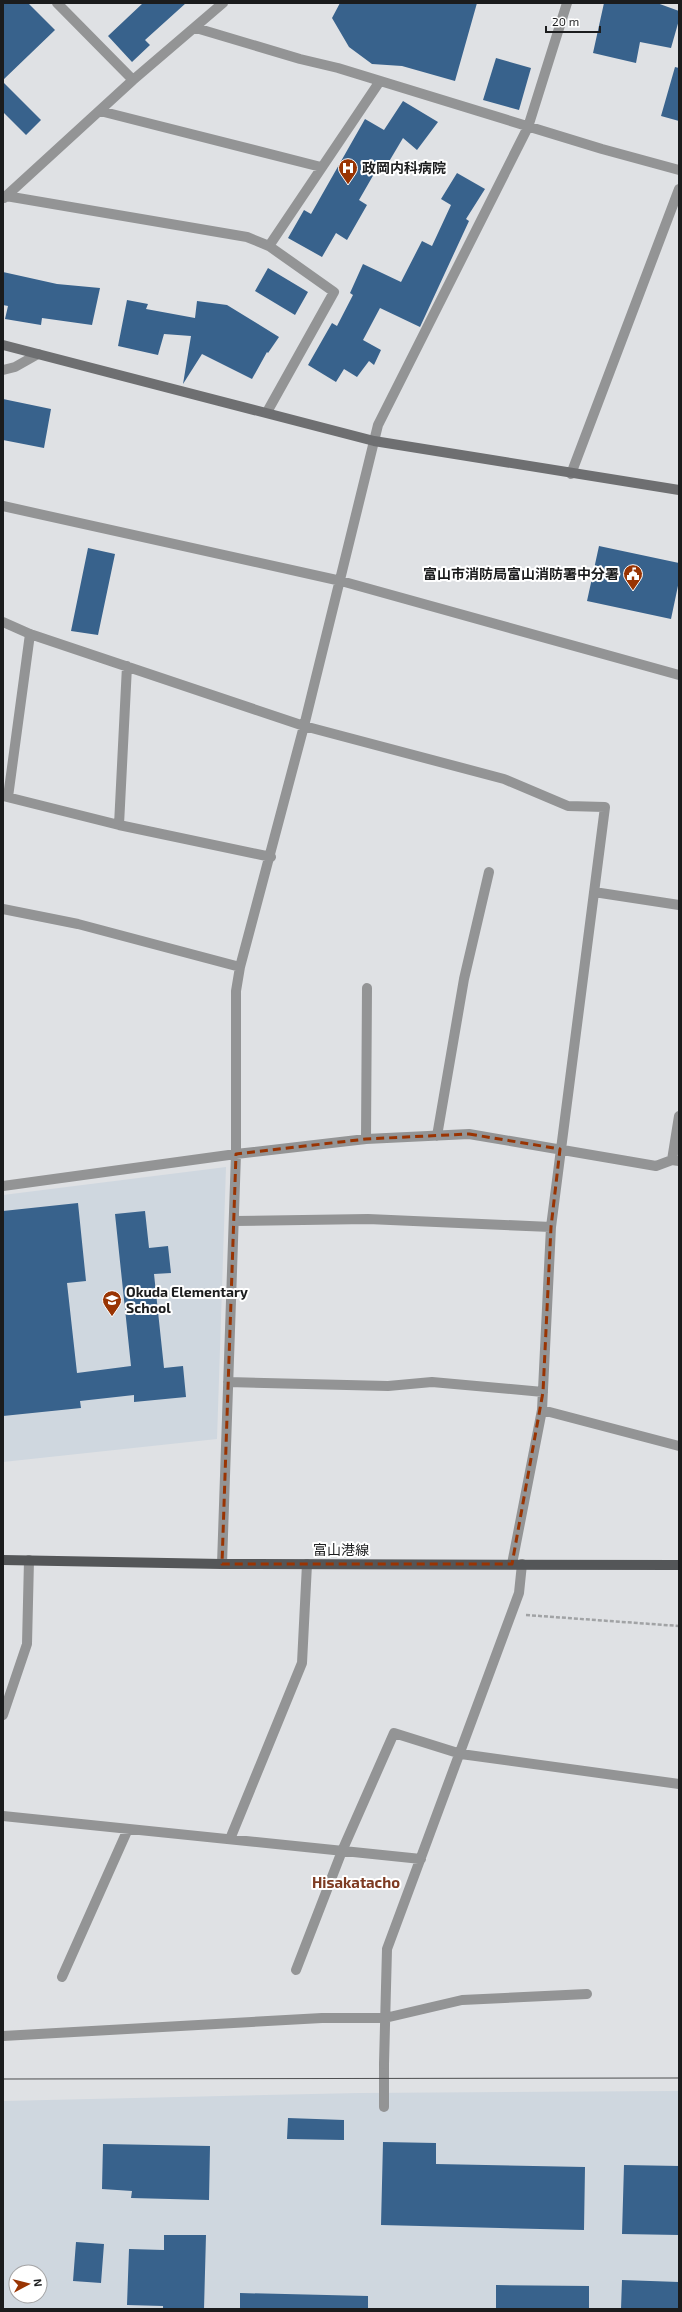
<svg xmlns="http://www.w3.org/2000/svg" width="682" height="2312" font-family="'Exo 2','Noto Sans JP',sans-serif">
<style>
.built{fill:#cfd7df;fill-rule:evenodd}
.building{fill:#38628c}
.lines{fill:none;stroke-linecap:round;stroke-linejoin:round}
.path{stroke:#a1a3a5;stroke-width:2.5;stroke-dasharray:4 2;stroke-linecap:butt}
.lane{stroke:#939495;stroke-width:10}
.street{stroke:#939495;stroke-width:10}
.secondary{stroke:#6e6f71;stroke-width:10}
.primary{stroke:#545658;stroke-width:10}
.tram{stroke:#4d4e4f;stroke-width:1}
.marked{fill:none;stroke:#993403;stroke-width:3;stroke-dasharray:8 5;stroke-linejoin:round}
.labels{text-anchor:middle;stroke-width:4;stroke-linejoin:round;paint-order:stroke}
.poi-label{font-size:14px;font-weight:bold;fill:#1b1c1d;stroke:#fff;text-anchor:start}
.street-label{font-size:14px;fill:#1b1c1d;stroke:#fff}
.neighbourhood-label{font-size:15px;font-weight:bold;fill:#7e3b22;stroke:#fff}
</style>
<rect width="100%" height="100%" fill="#dfe1e4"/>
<!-- built -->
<path class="built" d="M226,1167L217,1439L3,1462V1195Z
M679,2091V2309H3V2101L359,2093ZM16,2272H40V2296H16Z"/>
<!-- building -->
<path class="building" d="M3,3H28L55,30L3,80Z
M143,3H186L145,40L150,45L132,62L108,36Z
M340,3H477L455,81L402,66L372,64L349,47L332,18Z
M604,3H657L679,11V20L671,48L640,42L636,63L593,53Z
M496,58L531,68L519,110L483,100Z
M675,67L679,68V121L661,116Z
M3,82L41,120L26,135L3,112Z
M403,101L438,122L417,150L403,138L384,170L378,167L359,200L367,205L347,240L336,233L322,257L288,238L304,210L311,214L365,119L384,130Z
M457,173L485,189L466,219L469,221L420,327L380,308L363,340L381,350L374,365L369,361L357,377L344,369L336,382L308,365L332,323L337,326L353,295L350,293L363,264L401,282L422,241L432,246L451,205L441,199Z
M268,268L308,292L295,315L255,291Z
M3,272L57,284L100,288L92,325L42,318L41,325L5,319L8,306L3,305Z
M127,300L148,304L146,309L195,318L197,301L227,305L279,337L268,353L267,352L252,379L202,354L183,384L191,336L164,334L158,355L118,346Z
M3,399L51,409L44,448L3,440Z
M599,546L679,563V581L671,619L587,601Z
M88,548L115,554L98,635L71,631Z
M78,1203L86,1281L67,1283L77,1373L131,1366L115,1214L145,1211L149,1248L168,1246L171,1273L154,1274L164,1368L183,1366L186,1397L134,1402V1395L80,1401L81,1408L3,1416V1211Z
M288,2118L344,2120V2140L287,2139Z
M383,2142L436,2143V2164L585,2167L584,2230L381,2225Z
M103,2144L210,2146L209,2200L131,2198L132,2191L102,2189Z
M624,2165L679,2166V2235L622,2234Z
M164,2235H206L204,2309H163V2306L127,2305L129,2249L164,2250Z
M76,2242L104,2244L101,2283L73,2281Z
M622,2280L679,2282V2309H621Z
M496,2285L589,2286V2309H496Z
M240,2293L368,2296V2309H240Z"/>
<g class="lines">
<!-- path -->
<path class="path" d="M526,1615L679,1626"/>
<!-- lane -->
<path class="lane" d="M384,2107V2064"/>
<!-- street -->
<path class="street" d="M57,3L133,80
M196,28L300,59L338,68L602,149L679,170
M100,111L321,167
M6,196L247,237L269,246L334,292L267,412
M4,198L133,80L223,3
M269,246L380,81
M3,370L15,367L38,354
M571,474L679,189
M3,506L341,581L679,675
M3,622L30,634L304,726L504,779L568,806L605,807L551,1227L542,1410L512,1564
M3,796L119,825L271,857
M8,797L30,634
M119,825L127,666
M594,892L679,905
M3,909L78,924L240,967
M437,1136L464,979L489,872
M366,1139L367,988
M672,1160L679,1116
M3,1186L236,1154L366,1139L469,1134L656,1166L672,1160L679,1161
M234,1221L368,1219L551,1227
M228,1382L388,1386L432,1382L543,1392
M542,1410L679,1446
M222,1564L236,1154V991L240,967L304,726L378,425L528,127L567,3
M3,1715L27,1644L29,1560
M3,1816L421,1859
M230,1839L302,1663L307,1564
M296,1970L342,1851L394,1733L461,1754L679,1784
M62,1977L128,1829
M3,2036L322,2018H385L462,2000L587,1994
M384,2064L387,1949L519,1593L522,1564"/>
<!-- secondary -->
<path class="secondary" d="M3,345L374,441L679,490"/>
<!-- primary -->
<path class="primary" d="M3,1560L222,1564L679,1565"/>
<!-- tram -->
<path class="tram" d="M3,2079L679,2078"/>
</g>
<!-- marked area -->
<path class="marked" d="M469,1134L560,1149L551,1227L543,1392L512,1564H222L236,1154L366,1139Z"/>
<!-- icons -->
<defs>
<g id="hospital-pin" transform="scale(1)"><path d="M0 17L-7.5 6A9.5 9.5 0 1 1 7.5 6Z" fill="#993403" stroke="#fff"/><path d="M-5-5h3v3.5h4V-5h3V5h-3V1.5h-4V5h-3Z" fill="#fff"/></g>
<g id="civic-pin" transform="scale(1)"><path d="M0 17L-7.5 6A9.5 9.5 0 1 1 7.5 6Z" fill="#993403" stroke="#fff"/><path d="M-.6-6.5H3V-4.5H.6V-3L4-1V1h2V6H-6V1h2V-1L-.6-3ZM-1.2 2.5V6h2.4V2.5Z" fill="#fff"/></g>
<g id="school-pin" transform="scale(1)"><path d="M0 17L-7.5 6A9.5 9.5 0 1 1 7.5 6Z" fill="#993403" stroke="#fff"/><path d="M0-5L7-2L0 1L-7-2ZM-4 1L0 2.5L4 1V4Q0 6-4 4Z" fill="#fff"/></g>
</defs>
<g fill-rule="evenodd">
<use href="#hospital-pin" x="348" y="168"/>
<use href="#civic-pin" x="633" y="574"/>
<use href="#school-pin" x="112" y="1300"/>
</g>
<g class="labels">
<!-- poi labels -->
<g class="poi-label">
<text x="362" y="173">政岡内科病院</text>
<text x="619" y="579" text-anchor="end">富山市消防局富山消防署中分署</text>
<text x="126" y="1297">Okuda Elementary<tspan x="126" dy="16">School</tspan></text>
</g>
<!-- street labels -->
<g class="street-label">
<text x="341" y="1555">富山港線</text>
</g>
<!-- neighbourhood labels -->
<g class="neighbourhood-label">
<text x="356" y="1888">Hisakatacho</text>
</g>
</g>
<!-- border -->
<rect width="682" height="2312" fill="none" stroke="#1b1c1d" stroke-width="8"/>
<!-- north arrow -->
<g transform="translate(28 2284) rotate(83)"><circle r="19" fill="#ffffff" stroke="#a4a4a5"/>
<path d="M0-3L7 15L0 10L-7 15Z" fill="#993403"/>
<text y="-6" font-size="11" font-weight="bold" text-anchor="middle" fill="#1b1c1d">N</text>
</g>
<!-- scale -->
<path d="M546 26v6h54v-6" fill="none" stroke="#1b1c1d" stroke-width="2"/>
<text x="552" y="26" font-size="12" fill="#1b1c1d" stroke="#ffffff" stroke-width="3" paint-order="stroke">20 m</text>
</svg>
